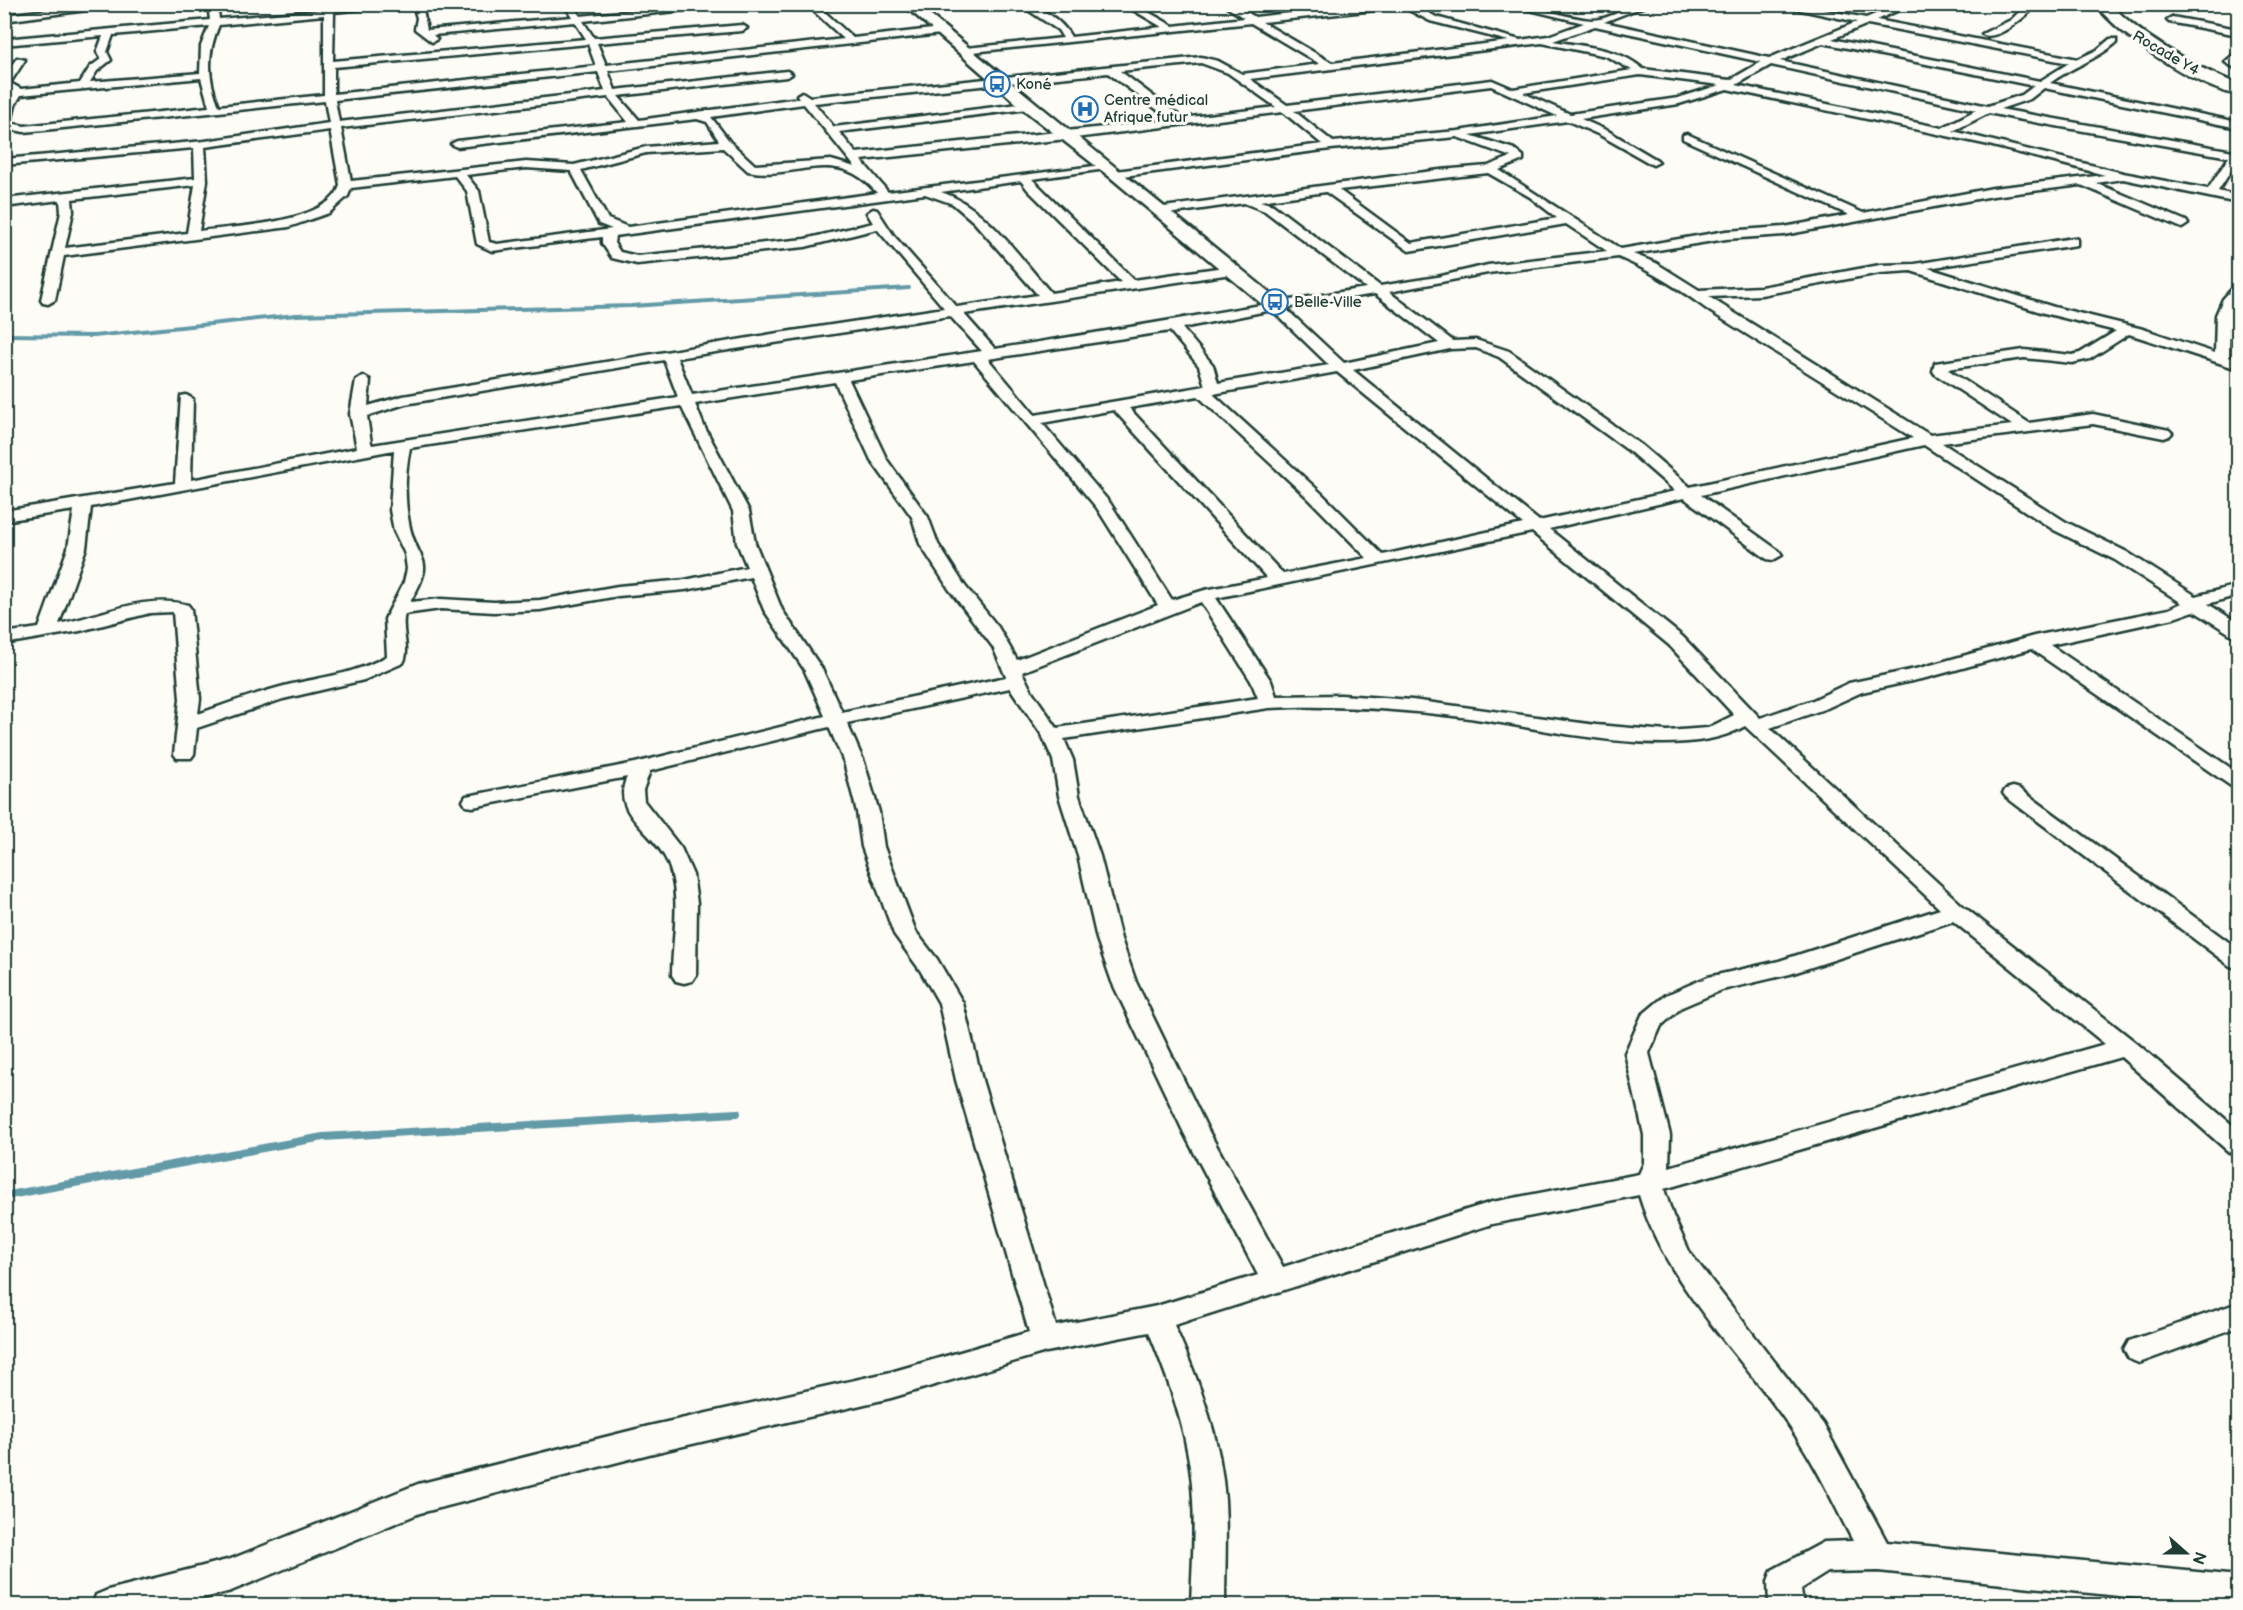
<svg xmlns="http://www.w3.org/2000/svg" width="2243" height="1610" font-family="'Balsamiq Sans',sans-serif">
<style>
.lines{fill:none;stroke-linecap:round;stroke-linejoin:round}
.stream-far1{stroke:#649aa7;stroke-width:4}
.stream{stroke:#649aa7;stroke-width:8}
.street-casing{stroke:#1f3d34;stroke-width:5}
.secondary-casing{stroke:#1f3d34;stroke-width:5}
.highway-casing{stroke:#1f3d34;stroke-width:5}
.street{fill:#fdfcf7;fill-rule:evenodd}
.secondary{fill:#fdfcf7;fill-rule:evenodd}
.highway{fill:#fdfcf7;fill-rule:evenodd}
.labels{text-anchor:middle;stroke-width:6;stroke-linejoin:round;paint-order:stroke}
.far-street-label{font-size:15px;fill:#1f3d34;stroke:#fdfcf7}
.far-poi-label{font-size:15px;fill:#1f3d34;stroke:#fdfcf7;text-anchor:start}
</style>
<rect width="100%" height="100%" fill="#fdfcf7"/>
<filter id="ink" filterUnits="userSpaceOnUse"><feTurbulence type="fractalNoise" baseFrequency=".0167" numOctaves="2"/><feDisplacementMap in="SourceGraphic" scale="12" xChannelSelector="R" yChannelSelector="G"/><feConvolveMatrix kernelMatrix="1 2 1 2 8 2 1 2 1" color-interpolation-filters="sRGB"/></filter>
<g filter="url(#ink)">
<g class="lines">
<!-- stream-far1 -->
<path class="stream-far1" d="M4,335L94,336L296,315L631,306L909,288"/>
<!-- stream -->
<path class="stream" d="M4,1196L323,1137L737,1113"/>
<!-- street casing -->
<g class="street-casing">
<path id="street" d="M100,4H132L4,21V15Z
M208,4H217L219,19L324,10V4H332L333,7L405,4L334,12L333,61L586,39L575,22L433,35L437,39L432,42L415,29L417,18L413,4H422L427,30L572,17L564,4H573L580,16L703,4H741L583,21L594,38L742,25L747,28L742,31L597,43L606,65L844,39L806,4H816L853,38L941,28L946,31L941,34L608,71L615,90L787,71L792,74L787,77L618,96L639,120L799,98L797,95L802,92L810,97L1201,57L1218,61L1242,74L1320,64L1251,23L963,53L961,51L966,48L1063,38L1058,30L1019,4C1038,4 1062,20 1071,37L1162,27L1123,4H1134L1173,26L1244,18L1222,4H1233L1255,17L1373,4H1413L1436,17L1520,40L1548,36L1584,23L1505,4C1535,4 1563,18 1592,20C1610,20 1629,4 1650,4L1604,22L1769,58L1857,22L1773,4H1794L1866,18L1899,4H1912L1877,20L2078,59L2097,50L2110,39H2116V43C2096,60 2071,67 2050,83L2238,122V128L2044,88L2030,99L2000,109L2233,151L2238,149V160L2218,191L2238,196V203L2123,179L2096,183L2186,221L2188,224L2182,228L2081,185L1993,196L1784,235L1726,239L1633,254L1656,263L1699,290L1761,287L1880,265L1915,264L2073,238L2077,239V245L1928,268L2054,307L2143,329L2215,353L2216,315L2223,299L2233,288L2238,287V298L2230,315L2229,357L2238,360V369L2129,334L2090,359L2072,363L2024,358L1947,369L2029,423L2093,414L2169,430L2172,433L2169,436L2164,438L2093,424L1942,443L2066,522L2127,552L2196,596L2238,585V595L2208,604L2238,623V636L2232,635L2194,611L2174,618L2050,645L2238,773V788L2231,786L2031,649L1930,677L1862,692L1827,708L1770,728L1964,907L2134,1041L2238,1130V1155L2229,1152L2121,1057L1664,1189L1673,1216L1690,1253L1823,1424L1887,1542L2238,1576V1606H2215L1878,1571L1828,1572L1801,1589L1803,1606H1769L1768,1581L1772,1570L1824,1542L1853,1541C1836,1509 1821,1475 1801,1444C1749,1360 1668,1292 1639,1195L1492,1224L1174,1325C1199,1381 1221,1438 1225,1500C1227,1535 1225,1571 1225,1606H1191C1192,1570 1195,1535 1193,1500C1191,1441 1171,1386 1149,1332L1046,1352L891,1398L649,1454L420,1513L231,1591L173,1606H92L96,1595L108,1590L231,1559L418,1484L649,1426L891,1372L1029,1332L956,1080L939,1003L920,970L894,934L862,847L857,812L844,762L829,727L650,771L643,790L644,801L681,848L693,875L697,903L696,975L692,981L684,983L676,981L672,975C672,939 683,893 666,859C652,830 610,813 627,777L473,807L466,806L463,801L466,796L473,795L635,763L825,716L804,669L764,610L751,577L685,590L618,596L540,610L494,612L441,609L405,614C400,629 411,650 403,663L364,680L283,699L197,728L194,754L191,758H177L174,754L180,699L173,612L150,613L80,631L4,644V633L39,628L68,548L74,510L4,521V511L175,483L181,396L186,395L193,399L191,480L357,448L350,414L356,380L363,376L370,380L368,406L403,396L772,334L944,308L877,229L805,247L637,264L612,258L602,243V237L492,251L477,244L467,191L455,176L351,188L348,196L329,213L289,227L64,256L55,300L48,304L43,303L41,300L61,212L60,200L4,207V199L195,178L194,148L4,165V159L205,141L329,123L325,101L24,132L4,128V106L10,96H4V90H8L4,88V76L17,58L25,60L10,83L21,89L80,83L90,67L101,59L97,52L103,36L4,45V39L210,20ZM1403,7L1430,21L1509,41L1332,63L1262,22ZM324,15V95L219,106C207,77 207,53 219,25ZM1868,24L2069,63L2040,81L1832,39ZM209,26L201,46L200,73L90,82L97,71L111,60L107,52L113,35ZM1595,26L1761,62L1730,80L1643,69C1618,47 1584,47 1553,41ZM1542,43L1606,56L1632,70L1513,89L1492,80L1287,105L1250,79ZM1823,43L2034,86L2022,95L1988,106L1780,61ZM588,44L596,66L334,94V67ZM1201,63L1228,73L1276,107L1182,118L1120,71ZM1771,65L1976,110L1942,128L1736,85ZM598,72L605,91L339,122L335,100ZM1108,73L1171,120L856,153L839,132L1028,109L1033,106L1028,103L834,127L814,103ZM1640,75L1720,85L1678,98L1570,114L1523,93ZM201,78L209,107L24,126L11,123L15,105L21,95ZM1491,86L1557,116L1458,131L1333,142L1294,111ZM1727,89L1989,145L2105,175L1993,188L1863,213L1687,134L1683,135V139L1849,215L1784,227L1726,231L1621,249L1499,170L1523,160V156L1514,149L1470,135L1568,121L1600,135L1653,165L1659,162L1657,160L1608,131L1581,119L1679,104ZM608,97L628,122L457,141L451,144L457,147L697,119L707,122L719,141L646,147L574,165L526,162L351,181L341,128ZM804,104L855,167L831,160L755,165L730,142L711,117ZM1283,112L1322,144L1116,171L1110,174L1116,177L1331,149L1457,137L1511,157L1488,166L1440,170L1156,208L1154,211L1160,215L1244,203L1265,211L1366,288C1242,307 1119,330 995,349L964,314L1231,274L1237,270L1231,266L1134,280L1032,179L1106,169L1110,168V164L888,192L861,160L1067,139ZM1989,113L2017,119L2229,157L2208,189L2123,173L1953,131ZM330,130L340,185C331,223 232,227 199,231L207,181L205,147ZM723,148L748,171C796,181 836,144 877,193L628,227L608,219L581,170L646,153ZM526,168L571,171L599,224L612,229L497,244L489,242L479,191L466,175ZM1488,173L1530,197L1557,218L1411,243L1339,190ZM1021,181L1028,190L1121,282L1051,293C1019,257 987,207 941,192ZM195,185L187,233L65,248L73,212L72,199ZM1326,192L1409,251L1566,224L1607,251L1488,265L1437,277L1380,286L1273,205L1260,201ZM925,194L953,204L974,222L1038,295L957,307L894,236L877,210L873,209L867,213L873,223L805,239L637,256L620,252L614,243L615,236ZM1618,257C1652,271 1681,290 1711,312L1913,438L1690,487L1641,445L1509,351L1476,340L1453,341L1389,292L1488,273ZM1911,271L2044,313L2116,331L2080,353L2072,355L2024,350L1935,363L1933,371L1935,374L2012,425L1930,435L1709,297L1761,295L1880,273ZM1375,294L1439,343L1344,363L1285,308ZM1272,310L1329,365L1218,383L1213,365L1182,328ZM950,316L982,351L692,395L677,358ZM1170,331L1199,366L1205,386L1035,415L988,359ZM1476,348L1499,357L1629,451L1675,491L1539,521L1353,370L1450,349ZM664,360L678,397L372,445L371,443L367,416L405,404ZM974,361L1097,508L1158,605L1017,660L998,627L965,586L938,544L928,517L887,460L849,380ZM1337,372L1523,524L1383,555L1321,493L1213,394ZM835,382L871,460L912,517L920,544L949,589L993,647L1006,677L842,712L822,669L782,610L755,543L749,511L704,426L695,404ZM1198,396L1309,499L1367,558L1283,574L1129,408ZM681,406L733,511L737,543L747,567L685,580L618,586L540,600L494,602L441,599L410,602C438,555 417,565 409,523C404,498 405,472 410,448ZM1114,410L1267,578L1205,590L1172,600L1110,503L1042,423ZM1924,445L2054,530L2115,560L2182,603L2169,609L2034,636L1920,668L1849,683L1813,700L1760,718L1683,637L1549,529L1684,498L1767,559L1773,560L1782,555L1779,551L1701,495ZM394,450L390,510L394,531L405,554L407,569L404,582L385,619L387,656C356,674 322,677 288,685C257,693 228,703 198,714L200,699L191,609L188,605C145,593 101,616 59,624L86,548L91,507ZM1532,532L1669,645L1734,715L1708,728L1667,731L1596,725L1412,700L1341,695L1276,696L1271,681L1216,598ZM1201,602L1251,681L1258,698L1057,728L1031,690L1022,672ZM1010,688L1042,735L1053,760L1059,796L1078,856L1097,939L1112,982L1184,1133L1258,1275L1157,1306L1056,1326L982,1080L963,1003L937,959L916,932L884,847L879,812L864,762L847,723ZM1293,707C1350,706 1406,710 1462,717C1536,726 1680,765 1745,726L1940,909L1779,961L1708,977L1666,995L1642,1015L1625,1053L1644,1135V1163L1639,1174L1492,1202L1283,1267L1208,1130L1136,982L1121,939L1100,856L1079,796L1073,760L1064,739L1269,708ZM1953,921L2105,1044L1669,1167L1670,1135L1649,1053L1661,1026L1682,1007L1722,990L1790,974Z
M933,4H967L916,12L912,9Z
M2027,4H2037C2028,15 1996,43 1982,34L2011,20Z
M2209,4H2222L2218,7Z
M2172,17L2238,29V35L2169,22L2167,20Z
M2238,51V70L2225,62Z
M2013,787L2020,789L2238,949V968L2230,966L2006,797L2003,793L2006,789Z
M2238,1303V1327L2139,1363L2129,1359L2124,1350L2129,1341Z"/>
</g>
<!-- secondary casing -->
<g class="secondary-casing">
<path id="secondary" d="M903,4H917C1037,106 1160,202 1281,302L1284,306L1281,310H1269L1110,177L1023,109Z"/>
</g>
<!-- highway casing -->
<g class="highway-casing">
<path id="highway" d="M2095,4H2110C2147,41 2191,65 2238,84V95C2196,87 2122,38 2095,4Z"/>
</g>
<!-- street -->
<use href="#street" class="street"/>
<!-- secondary -->
<use href="#secondary" class="secondary"/>
<!-- highway -->
<use href="#highway" class="highway"/>
</g>
</g>
<!-- icons -->
<defs>
<g id="bus-ring" transform="scale(1.35)"><circle r="9.5" fill="#fdfcf7" stroke="#1f6fb2" stroke-width="1.5"/><path d="M-5-6H5V4H4V6H2V4H-2V6H-4V4H-5ZM-3.5-4V0h7V-4ZM-3.5 1.2v1.5H-2V1.2ZM2 1.2v1.5H3.5V1.2Z" fill="#1f6fb2"/></g>
<g id="hospital-ring" transform="scale(1.35)"><circle r="9.5" fill="#fdfcf7" stroke="#1f6fb2" stroke-width="1.5"/><path d="M-5-5h3v3.5h4V-5h3V5h-3V1.5h-4V5h-3Z" fill="#1f6fb2"/></g>
</defs>
<g fill-rule="evenodd">
<use href="#bus-ring" x="997" y="84"/>
<use href="#hospital-ring" x="1085" y="109"/>
<use href="#bus-ring" x="1275" y="302"/>
</g>
<g class="labels">
<!-- far-street labels -->
<g class="far-street-label">
<text transform="translate(2166 53) rotate(30)" y="5">Rocade Y4</text>
</g>
<!-- far-poi labels -->
<g class="far-poi-label">
<text x="1016" y="89">Koné</text>
<text x="1104" y="105">Centre médical<tspan x="1104" dy="17">Afrique futur</tspan></text>
<text x="1294" y="307">Belle-Ville</text>
</g>
</g>
<!-- margin -->
<rect width="2243" height="1610" fill="none" stroke="#fdfcf7" stroke-width="24"/>
<rect x="12" y="12" width="2219" height="1586" fill="none" stroke="#1f3d34" stroke-width="2" filter="url(#ink)"/>
<!-- north arrow -->
<g transform="translate(2186 1553) rotate(111)" stroke="#fdfcf7" stroke-width="4.5" paint-order="stroke">
<path d="M0-4.5L10 22L0 15L-10 22Z" fill="#1f3d34"/>
<text y="-9" font-size="16" font-weight="bold" text-anchor="middle" fill="#1f3d34">N</text>
</g>
</svg>
